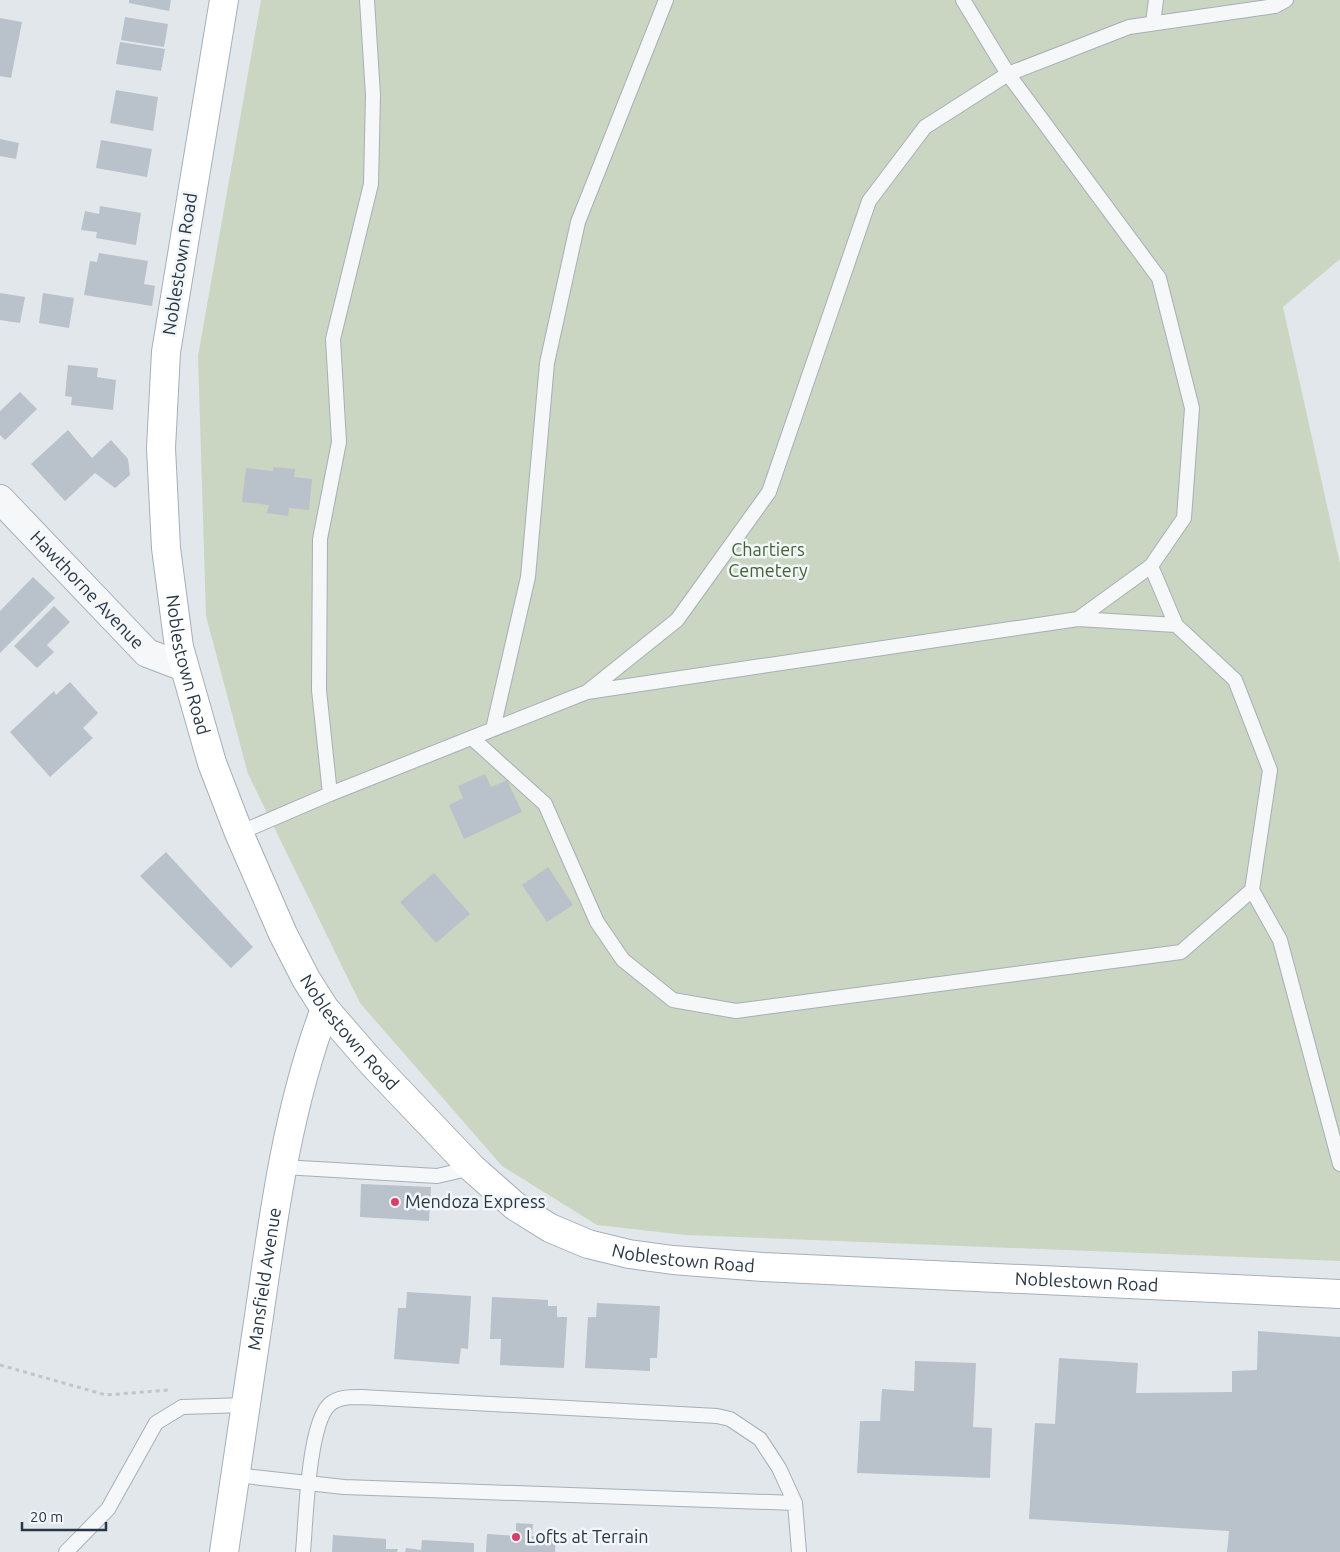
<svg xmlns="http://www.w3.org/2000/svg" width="1340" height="1552" font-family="Ubuntu,sans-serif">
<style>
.green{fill:#cad6c2}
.building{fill:#b9c1ca}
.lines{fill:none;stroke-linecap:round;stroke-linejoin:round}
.service-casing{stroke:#a6afb7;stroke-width:16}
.minor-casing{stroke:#a6afb7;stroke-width:30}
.secondary-casing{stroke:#a6afb7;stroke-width:30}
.path{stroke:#c0c5ca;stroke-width:3;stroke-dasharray:4 4;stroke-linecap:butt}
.service{stroke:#f5f7f9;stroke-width:14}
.minor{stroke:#f5f7f9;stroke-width:28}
.secondary{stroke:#fff;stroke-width:28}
.poi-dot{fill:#da3e69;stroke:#f2f6f9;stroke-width:2}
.labels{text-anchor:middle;stroke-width:5;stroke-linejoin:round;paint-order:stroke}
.street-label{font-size:18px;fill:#283745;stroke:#f2f6f9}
.park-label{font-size:18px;fill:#436234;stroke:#f2f6f9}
.poi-label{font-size:18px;fill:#283745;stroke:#f2f6f9;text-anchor:start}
</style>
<rect width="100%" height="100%" fill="#e2e7ec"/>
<!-- green -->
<path class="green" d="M261,0H1340V259L1283,307L1340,564V1261L686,1235L597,1225L502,1166L360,1003L248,774L206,616L198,356Z"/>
<!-- building -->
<path class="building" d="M129,0H171L169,11L129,3Z
M125,17L168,24L164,47L121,40Z
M0,18L22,22L11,78L0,76Z
M120,42L165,49L161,71L116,64Z
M116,90L158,97L153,131L110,123Z
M0,139L19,143L16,159L0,156Z
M101,140L152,149L147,177L96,168Z
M100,206L141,213L136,245L96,238L97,232L81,230L85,211L99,214Z
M99,253L148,261L144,284L155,286L152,306L84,295L90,261L97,262Z
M0,293L25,297L20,323L0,320Z
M43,293L74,298L69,328L39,323Z
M68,365L98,368L97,377L116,380L113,410L71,405L72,397L65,396Z
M20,392L37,409L5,440L0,435V411Z
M68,430L92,458L111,440L128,459L130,475L115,488L95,473L65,501L31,464Z
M274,467L295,469L294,477L312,479L309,510L289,508L288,516L267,513L269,505L242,502L246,468L273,471Z
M33,577L55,598L0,653V611Z
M54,606L70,622L47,645L54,652L37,668L14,646Z
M70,682L98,713L83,728L93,738L50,777L10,732L54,691L56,695Z
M485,774L491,787L507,780L522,812L464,839L449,805L463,798L458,786Z
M166,852L253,947L231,968L140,876Z
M548,867L573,905L547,922L522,885Z
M434,873L470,914L436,943L400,902Z
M361,1184L431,1187L429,1221L360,1217Z
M407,1292L471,1296L468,1349L461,1348L459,1364L394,1359L398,1308H406Z
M492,1297L548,1300V1306H557V1317H567L564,1368L500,1365L501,1339H490Z
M597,1303L660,1306L657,1358H650V1371L585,1368L588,1317H596Z
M1258,1331L1340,1337V1552H1227L1229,1531L1029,1519L1035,1423L1055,1424L1059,1358L1138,1363L1136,1393L1232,1392V1371L1257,1370Z
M915,1361L976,1363L973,1427L992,1428L990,1478L857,1473L860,1421H880L882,1389L914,1391Z
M516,1523L533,1524L532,1536L556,1538L555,1552H486L487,1534L516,1536Z
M333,1535L386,1539V1549H398L397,1552H332Z
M422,1540L474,1543V1552H405L406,1548L421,1550Z"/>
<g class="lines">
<!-- service casing -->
<g class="service-casing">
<path id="service" d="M963,0L1008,74L1159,278L1192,408L1184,518L1151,566L1078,619
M1153,23L1156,0
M1151,566L1176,625
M493,729L528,577L547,363L578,222L666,0
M472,738L545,804L597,922L623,960L673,1000L736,1011L1181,952L1252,890L1270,770L1235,680L1176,625L1078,619L587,692
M330,794L319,690L320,539L339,442L333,339L371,184L373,95L367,0
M239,833L330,794L587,692L677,620L769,492L869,201L925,127L1008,74L1129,27L1275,6L1286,0
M1252,890L1280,940L1340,1164
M283,1167L437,1176L472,1168
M235,1475L344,1487L795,1503
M66,1552L108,1509L156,1423L182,1407L246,1405
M303,1552C306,1520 308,1426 329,1405C337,1397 350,1397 361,1397L717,1416L730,1419L760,1439L779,1468L795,1503L799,1552"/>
</g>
<!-- minor casing -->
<g class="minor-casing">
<g id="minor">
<path id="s1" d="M0,499L147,653L184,667"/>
</g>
</g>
<!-- secondary casing -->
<g class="secondary-casing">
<g id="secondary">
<path id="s2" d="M224,0L166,352L161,448L166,548L179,647L212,763L239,833L283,934L306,979L325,1009L372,1063L472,1168L515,1206L550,1228L588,1244L629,1254L673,1260L763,1267L1340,1294"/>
<path id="s3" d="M224,1552C235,1473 248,1395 259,1316C274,1212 288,1107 325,1009"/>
</g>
</g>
<!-- path -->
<path class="path" d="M0,1365L106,1395L169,1390"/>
<!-- service -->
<use href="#service" class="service"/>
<!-- minor -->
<use href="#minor" class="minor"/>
<!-- secondary -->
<use href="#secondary" class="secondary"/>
</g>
<!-- markers -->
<g class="poi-dot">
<circle cx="395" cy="1202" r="5"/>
<circle cx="516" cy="1537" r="5"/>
</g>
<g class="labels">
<!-- street labels -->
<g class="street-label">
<text transform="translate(180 264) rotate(-81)" y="6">Noblestown Road</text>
<text dy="6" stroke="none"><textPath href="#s1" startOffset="126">Hawthorne Avenue</textPath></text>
<text dy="6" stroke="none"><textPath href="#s2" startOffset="672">Noblestown Road</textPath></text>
<text dy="6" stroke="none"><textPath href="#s2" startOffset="1078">Noblestown Road</textPath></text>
<text dy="6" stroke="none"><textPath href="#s2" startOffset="1498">Noblestown Road</textPath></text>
<text dy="6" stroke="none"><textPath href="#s3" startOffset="276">Mansfield Avenue</textPath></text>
<text dy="6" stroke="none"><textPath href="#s2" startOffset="1902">Noblestown Road</textPath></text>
</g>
<!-- park labels -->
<g class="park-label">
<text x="768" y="556">Chartiers<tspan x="768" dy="21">Cemetery</tspan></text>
</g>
<!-- poi labels -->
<g class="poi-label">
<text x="405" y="1208">Mendoza Express</text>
<text x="526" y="1543">Lofts at Terrain</text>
</g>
</g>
<!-- scale -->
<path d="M22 1522v8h84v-8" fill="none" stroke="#283745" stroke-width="2.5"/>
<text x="30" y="1522" font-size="15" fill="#283745" stroke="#f2f6f9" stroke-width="4" paint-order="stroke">20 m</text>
</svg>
